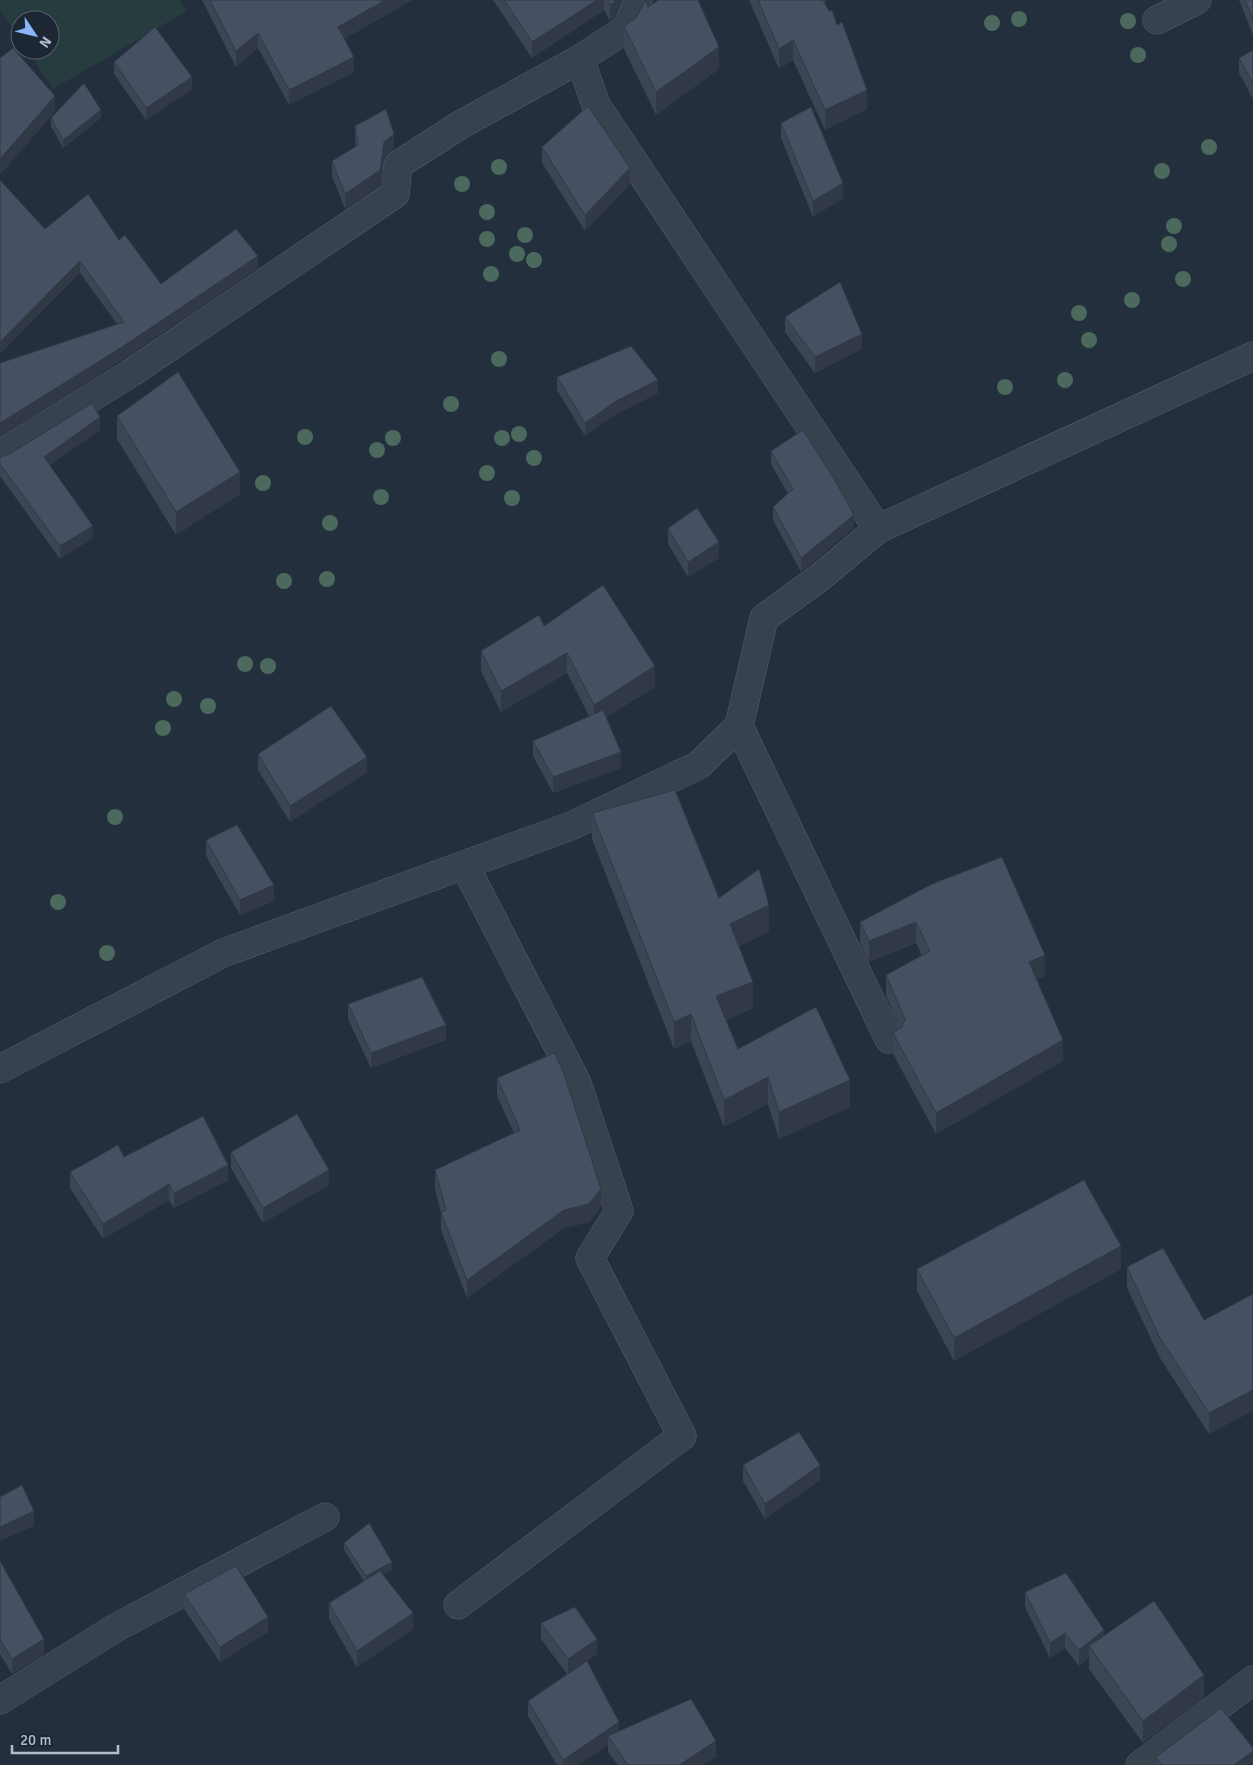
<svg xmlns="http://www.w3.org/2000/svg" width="1253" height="1765" font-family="Signika,sans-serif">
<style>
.green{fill:#263c3f}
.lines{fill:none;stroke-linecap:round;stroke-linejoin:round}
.street-casing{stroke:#565f6c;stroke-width:29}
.street{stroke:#38414e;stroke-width:28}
.tree{fill:#4b6a5d}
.wall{fill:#3b4654}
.shaded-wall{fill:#303945}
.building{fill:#455162;stroke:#303945}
</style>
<rect width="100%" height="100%" fill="#242f3e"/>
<!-- green -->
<path class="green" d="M0,0H180L187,11L53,89L27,50H50V20H20V39L0,10Z"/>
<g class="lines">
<!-- street casing -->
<g class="street-casing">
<path id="street" d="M638,0L627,28L580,59L596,105L878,529
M1157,20L1197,0
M0,454L131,373L395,194L398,165L460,125L580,59
M739,726L889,1039
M0,1069L223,953L571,826L699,765L739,726L764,618L819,578L878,529L1253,356
M458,1605L682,1436L590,1258L619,1211L577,1083L465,866
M0,1700L117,1627L325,1517
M1140,1765L1253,1680"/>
</g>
<!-- street -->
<use href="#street" class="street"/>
</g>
<!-- trees -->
<g class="tree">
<circle cx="1019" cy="19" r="8"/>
<circle cx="1128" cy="21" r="8"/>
<circle cx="992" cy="23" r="8"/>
<circle cx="1138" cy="55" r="8"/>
<circle cx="1209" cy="147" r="8"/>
<circle cx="499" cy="167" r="8"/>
<circle cx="1162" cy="171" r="8"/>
<circle cx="462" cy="184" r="8"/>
<circle cx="487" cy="212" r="8"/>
<circle cx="1174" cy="226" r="8"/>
<circle cx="525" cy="235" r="8"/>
<circle cx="487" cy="239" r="8"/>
<circle cx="1169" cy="244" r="8"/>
<circle cx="517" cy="254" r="8"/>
<circle cx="534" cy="260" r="8"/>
<circle cx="491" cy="274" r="8"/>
<circle cx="1183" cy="279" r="8"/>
<circle cx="1132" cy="300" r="8"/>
<circle cx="1079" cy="313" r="8"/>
<circle cx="1089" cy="340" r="8"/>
<circle cx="499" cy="359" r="8"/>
<circle cx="1065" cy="380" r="8"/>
<circle cx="1005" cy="387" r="8"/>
<circle cx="451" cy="404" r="8"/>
<circle cx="519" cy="434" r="8"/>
<circle cx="305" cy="437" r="8"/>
<circle cx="393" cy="438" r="8"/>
<circle cx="502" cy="438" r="8"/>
<circle cx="377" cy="450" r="8"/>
<circle cx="534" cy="458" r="8"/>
<circle cx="487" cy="473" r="8"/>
<circle cx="263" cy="483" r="8"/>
<circle cx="381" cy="497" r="8"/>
<circle cx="512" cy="498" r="8"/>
<circle cx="330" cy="523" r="8"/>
<circle cx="327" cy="579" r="8"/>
<circle cx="284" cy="581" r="8"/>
<circle cx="245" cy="664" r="8"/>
<circle cx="268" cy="666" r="8"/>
<circle cx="174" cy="699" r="8"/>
<circle cx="208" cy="706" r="8"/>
<circle cx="163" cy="728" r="8"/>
<circle cx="115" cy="817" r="8"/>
<circle cx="58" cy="902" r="8"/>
<circle cx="107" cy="953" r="8"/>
</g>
<!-- wall -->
<path class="wall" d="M202,0H412L344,39L354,72L289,105L258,48L236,67Z
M493,0H621L614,18L610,21L604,10L532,58Z
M749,0H825V5L837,25L867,109L825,130L793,60L779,69Z
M1239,0H1253V35Z
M648,7L719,69L656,115L624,49V26L636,18Z
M1253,50V99L1239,73V58Z
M114,62L192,89L146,120L114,74Z
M51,118H101L63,148L51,126Z
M781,123L843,198L813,217L781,138Z
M355,126L394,149L384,157L380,185L345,209L332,176V161L356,147L355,142Z
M542,147L630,184L585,231L542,163Z
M45,229L119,240L161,284L258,268L122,360L0,436V363L117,324L80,273Z
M785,317L862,349L815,373L785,332Z
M557,377L658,393L616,414L585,436L557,390Z
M117,416L240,494L176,535L117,439Z
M100,430L50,465L93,538L60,559L0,476V457Z
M771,451L854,528L801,572L773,520V507L788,494L771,464Z
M668,528L719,558L688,577L668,544Z
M544,626L655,687L606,717L621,768L553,793L533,756V741L589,716L567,673L501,712L481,671V651Z
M258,754L367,772L290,822L258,770Z
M592,813L769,932L739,946L753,1008L726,1020L738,1049L850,1107L779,1139L768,1104L724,1127L691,1041L674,1049L592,839Z
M206,840L274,901L240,915L206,856Z
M932,884L1045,976L1037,979L1063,1061L936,1134L893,1054V1033L900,1028L886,996V975L922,956L916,943L869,962L860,943V922Z
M348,1004L446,1040L371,1068L348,1019Z
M497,1078L601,1207L589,1222L564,1228L467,1298L441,1230V1213L435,1189V1170L514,1133L497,1096Z
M231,1152L329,1185L263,1223L231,1168Z
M124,1157L228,1180L174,1208L169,1200L103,1239L70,1188V1172Z
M1127,1267L1204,1320L1253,1294L1209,1434L1160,1358L1127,1288Z
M917,1269H1121L954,1361L917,1291Z
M743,1465L820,1480L765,1519L743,1481Z
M344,1543L392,1570L383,1575L413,1629L357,1667L329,1619V1603L364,1581L344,1550Z
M0,1561L44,1654L12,1674L0,1654Z
M1025,1592L1104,1637L1204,1698L1143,1743L1089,1669V1657L1079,1666L1065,1648L1050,1658L1025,1607Z
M184,1594L268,1632L220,1662L184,1609Z
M541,1623L597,1654L587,1661L619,1731L716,1757L703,1765H618L608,1752V1745L578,1765H557L528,1716V1701L567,1674L541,1639Z
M1156,1757L1253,1765H1156Z"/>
<!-- shaded-wall -->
<path class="shaded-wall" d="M385,0H412L338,42V27Z
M597,0H604V10L532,58V42Z
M615,0H621L614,18L610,21V5Z
M258,33V48L236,67V51Z
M793,40V60L779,69V49Z
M719,47V69L656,115V92Z
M354,57V72L289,105V90Z
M192,77V89L146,120V108Z
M867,90V109L825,130V110Z
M55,96V112L0,175V159Z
M101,110V118L63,148V140Z
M394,134V149L384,157L380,185L345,209V194L384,142Z
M630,168V184L585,231V215Z
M843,183V198L813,217V201Z
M258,256V268L122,360L0,436V423Z
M80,261V273L0,354V342Z
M862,334V349L815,373V357Z
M658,380V393L616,414L585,436V423L616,401Z
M100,417V430L44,469V457Z
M240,472V494L176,535V512Z
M854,515V528L801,572V558Z
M93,526V538L60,559V546Z
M719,542V558L688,577V562Z
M567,653V673L501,712V691Z
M655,666V687L594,725V705Z
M621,752V768L553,793V777Z
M367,757V772L290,822V806Z
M274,885V901L240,915V900Z
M769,905V932L730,951V924Z
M916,922V943L869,962V941Z
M1045,955V976L1029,983V962Z
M753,982V1008L716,1023V996Z
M691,1014V1041L674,1049V1022Z
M446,1025V1040L371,1068V1053Z
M1063,1040V1061L936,1134V1113Z
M768,1077V1104L724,1127V1100Z
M850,1080V1107L779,1139V1112Z
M228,1165V1180L174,1208V1193Z
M329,1170V1185L263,1223V1208Z
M169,1184V1200L103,1239V1224Z
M601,1189V1207L589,1222L564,1228L467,1298V1280L564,1210Z
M1121,1246V1269L954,1361V1338Z
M1253,1390V1411L1209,1434V1413Z
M820,1465V1480L765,1519V1504Z
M34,1511V1526L0,1541V1527Z
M392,1562V1570L366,1584V1576Z
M413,1613V1629L357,1667V1651Z
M268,1617V1632L220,1662V1647Z
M1104,1630V1646H1089V1657L1079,1666V1650Z
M1065,1633V1648L1050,1658V1643Z
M44,1639V1654L12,1674V1659Z
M597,1639V1654L568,1675V1659Z
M1204,1675V1698L1143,1743V1721Z
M619,1722V1738L608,1736V1745L578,1765H563V1760Z
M716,1741V1757L703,1765H679Z
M1253,1751V1765H1234Z"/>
<!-- building -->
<path class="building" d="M210,0H385L338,27L354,57L289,90L258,33L236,51Z
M504,0H597L532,42Z
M607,0H615L614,2L610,5Z
M646,0L648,7L658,0H698L719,47L656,92L624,26L636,18Z
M758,0H823L829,11L832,10L837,25L842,22L867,90L825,110L793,40L779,49Z
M1245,0H1253V19Z
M155,27L192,77L146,108L114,62Z
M13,48L55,96L0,159V58Z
M1253,50V83L1239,58Z
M84,83L101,110L63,140L51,118Z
M588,106L630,168L585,215L542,147Z
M811,107L843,183L813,201L781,123Z
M386,109L394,134L384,142L380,170L345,194L332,161L358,145L355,126Z
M0,180L45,229L88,194L119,240L125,235L161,284L236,229L258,256L122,347L0,423V363L124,322L80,261L0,342Z
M840,282L862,334L815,357L785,317Z
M631,346L658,380L616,401L585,423L557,377Z
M178,372L240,472L176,512L117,416Z
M92,403L100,417L44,457L93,526L60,546L0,464V457L8,455Z
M803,430L833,477L854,515L801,558L773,507L793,489L771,451Z
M697,508L719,542L688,562L668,528Z
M603,585L655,666L594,705L567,653L501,691L481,651L539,615L544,626Z
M331,706L367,757L290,806L258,754Z
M603,710L621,752L553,777L533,741Z
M675,790L719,898L759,869L769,905L730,924L753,982L716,996L738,1049L816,1007L850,1080L779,1112L768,1077L724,1100L691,1014L674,1022L592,813Z
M237,825L274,885L240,900L206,840Z
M1002,857L1045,955L1029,962L1063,1040L936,1113L893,1033L902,1027L905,1019L886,975L930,951L916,922L869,941L860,922L932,884Z
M422,977L446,1025L371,1053L348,1004Z
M554,1053L563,1071L601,1189L589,1204L564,1210L467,1280L441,1212L446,1210L435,1170L520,1130L497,1078Z
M297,1114L329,1170L263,1208L231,1152Z
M203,1116L228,1165L174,1193L169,1184L103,1224L70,1172L118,1145L124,1157Z
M1084,1180L1121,1246L954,1338L917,1269Z
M1163,1248L1204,1320L1253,1294V1390L1209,1413L1160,1338L1127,1267Z
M799,1432L820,1465L765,1504L743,1465Z
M22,1485L34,1511L0,1527V1497Z
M369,1523L392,1562L366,1576L344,1543Z
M0,1561L44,1639L12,1659L0,1639Z
M236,1566L268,1617L220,1647L184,1594Z
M380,1571L413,1613L357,1651L329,1603Z
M1066,1573L1104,1630L1079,1650L1065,1633L1050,1643L1025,1592Z
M1154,1601L1204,1675L1143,1721L1089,1646Z
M575,1607L597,1639L568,1659L541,1623Z
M587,1661L619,1722L563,1760L528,1701Z
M691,1699L716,1741L679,1765H628L608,1736Z
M1221,1708L1253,1748V1751L1234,1765H1162L1156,1757Z"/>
<!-- north arrow -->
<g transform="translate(35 35) rotate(125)"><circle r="24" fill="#1d2633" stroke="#59626f"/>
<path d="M0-4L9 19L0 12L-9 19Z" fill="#8ab4f8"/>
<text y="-8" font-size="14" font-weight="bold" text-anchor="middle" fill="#b4bcc9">N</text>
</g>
<!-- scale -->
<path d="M12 1745v8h106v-8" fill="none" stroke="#b4bcc9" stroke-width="2.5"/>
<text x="20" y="1745" font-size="15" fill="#b4bcc9" stroke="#1d2633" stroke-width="4" paint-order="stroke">20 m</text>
</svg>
